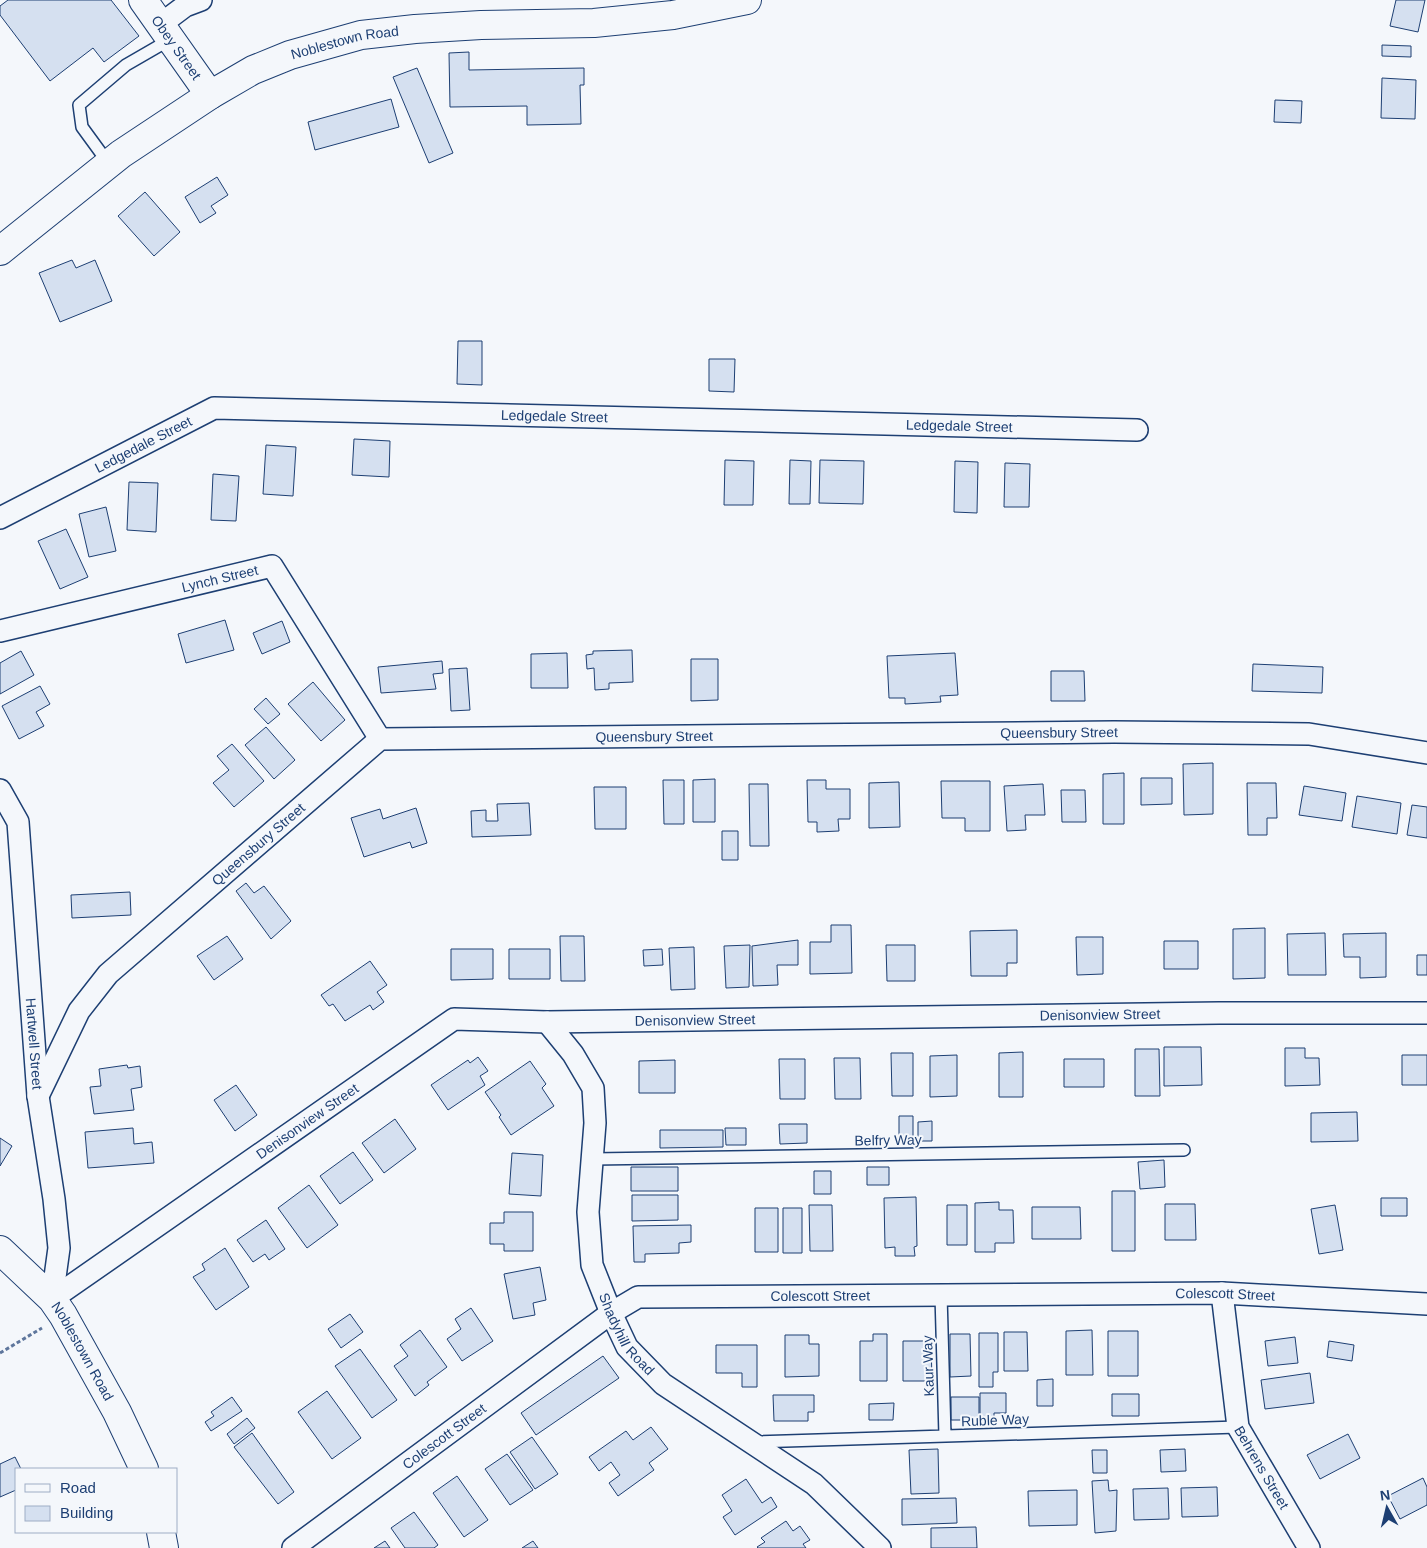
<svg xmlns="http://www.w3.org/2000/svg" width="1427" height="1548" font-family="Helvetica,sans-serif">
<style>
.building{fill:#d5e0f0;stroke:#1d3f73}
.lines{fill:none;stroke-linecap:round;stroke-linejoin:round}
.lane-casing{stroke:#1d3f73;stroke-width:14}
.street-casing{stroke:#1d3f73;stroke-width:24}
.secondary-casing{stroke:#1d3f73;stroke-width:30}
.path{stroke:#5e769c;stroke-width:3;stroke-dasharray:4 2.5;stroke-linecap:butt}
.lane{stroke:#f4f7fb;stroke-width:11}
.street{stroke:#f4f7fb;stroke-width:21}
.secondary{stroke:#f4f7fb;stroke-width:28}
.labels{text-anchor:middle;stroke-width:4;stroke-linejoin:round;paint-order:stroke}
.street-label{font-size:14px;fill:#1d3f73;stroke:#f4f7fb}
</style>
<rect width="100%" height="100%" fill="#f4f7fb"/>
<!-- building -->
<path class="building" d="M8,0H111L139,36L104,62L93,48L50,81L0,15V6Z
M1396,0H1425L1418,32L1390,26Z
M1382,45L1411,46V57L1382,56Z
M469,52V70L584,68V85H580L581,124L527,125V106L450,107L449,53Z
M417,68L453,153L429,163L393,77Z
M1382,78L1416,80L1415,119L1381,118Z
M391,99L399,127L315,150L308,122Z
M1275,100L1302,101L1301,123L1274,122Z
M217,177L228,195L211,206L216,213L200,223L185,197Z
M145,192L180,232L154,256L118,216Z
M72,260L76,268L95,260L112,301L60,322L39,273Z
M458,341H482V385L457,384Z
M709,359H735L734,392L709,391Z
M354,439L390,441L389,477L352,475Z
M266,445L296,447L293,496L263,494Z
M725,460L754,461L753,505H724Z
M790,460L811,461L810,504H789Z
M820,460L864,461L863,504L819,503Z
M955,461L978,462L977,513L954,512Z
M1005,463L1030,464L1029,507H1004Z
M213,474L239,476L236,521L211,520Z
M129,482L158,483L156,532L127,530Z
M106,507L116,551L89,557L79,514Z
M66,529L88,577L60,589L38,541Z
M225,620L234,650L186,663L178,634Z
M282,621L290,642L262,654L253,633Z
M632,650L633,682L609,683V689L595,690L594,668L587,669L586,655L593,654V651Z
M21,651L34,675L0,694V663Z
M567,653L568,688H531V654Z
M955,653L958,695L940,696L941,702L905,704V698H889L887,656Z
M691,659H718V700L691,701Z
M442,661L443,673L433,674L436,689L381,693L378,667Z
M1253,664L1323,667L1322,693L1252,691Z
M467,668L470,710L451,711L449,669Z
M1051,671H1084L1085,701H1051Z
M313,682L345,720L321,741L288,704Z
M40,686L50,704L36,712L44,726L19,739L2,706Z
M266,698L280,714L268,724L254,709Z
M266,727L295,760L274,779L245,745Z
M232,744L264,781L234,807L213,783L229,770L217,756Z
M1213,763V814L1184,815L1183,764Z
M1124,773V824H1103V774Z
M1141,778H1172V804L1141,805Z
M715,779V822H693V780Z
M663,780H684V824H664Z
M807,780H826V789H850V819H838L839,831L817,832V822H808Z
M941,781H990V831H965V818H942Z
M899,782L900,827L869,828V783Z
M1247,783H1276L1277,818H1267V835H1248Z
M749,784H768L769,846H750Z
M1043,784L1045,815H1025L1026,830L1007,831L1004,786Z
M1304,786L1346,793L1342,821L1299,815Z
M594,787H626V829H595Z
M1061,790H1085L1086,822H1062Z
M1357,796L1401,803L1397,834L1352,827Z
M529,803L531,835L472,837L471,811L486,810V821H498L497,804Z
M1412,805L1427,807V838L1407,835Z
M416,808L427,843L412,848L410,842L364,857L351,818L380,809L383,819Z
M722,831H738V860H722Z
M246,883L254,893L264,886L291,921L271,939L236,891Z
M130,892L131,915L72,918L71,895Z
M831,925H851L852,973L810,974V942H831Z
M1265,928V978L1233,979V929Z
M1017,930V963H1007V976H971L970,931Z
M1325,933L1326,975H1288L1287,934Z
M1386,933V977L1360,978V957H1344L1343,934Z
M227,936L243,959L214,980L197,956Z
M560,936H584L585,981H561Z
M1076,937H1103V974L1077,975Z
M798,940V965H777L778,985L753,986L752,946Z
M1164,941H1198V969H1164Z
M750,945L749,987L726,988L724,946Z
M886,945H915V981H887Z
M694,947L695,989L671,990L669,948Z
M451,949H493V979L451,980Z
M509,949H550V979H509Z
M662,949L663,965L644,966L643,950Z
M1417,955H1427V975H1417Z
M370,961L387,985L377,992L384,1002L373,1010L370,1005L345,1021L333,1004L329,1006L321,995Z
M1164,1047H1201L1202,1085L1164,1086Z
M1285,1048H1305V1058H1319L1320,1085L1285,1086Z
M1135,1049H1159L1160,1096H1135Z
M1023,1052V1097H999V1053Z
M891,1053H913V1096H892Z
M957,1055V1096L930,1097V1056Z
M1402,1055H1427V1085H1402Z
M478,1057L488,1071L480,1076L485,1085L448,1110L431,1085L468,1060L470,1063Z
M834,1058H860L861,1099H835Z
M779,1059H805V1099H780Z
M1064,1059H1104V1087H1064Z
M675,1060V1093H639V1061Z
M530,1061L546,1084L542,1088L554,1106L511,1135L499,1117L501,1115L485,1092Z
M127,1065L128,1068L140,1066L142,1087L131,1089L134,1110L94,1114L90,1087L101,1086L99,1069Z
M236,1085L257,1115L235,1131L214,1100Z
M1357,1112L1358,1141L1311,1142V1113Z
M899,1116H913V1142H899Z
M395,1119L416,1149L384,1173L362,1143Z
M932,1121V1141H918V1122Z
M779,1124H807V1143L780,1144Z
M133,1128L134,1144L152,1142L154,1163L88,1168L85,1132Z
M725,1128H746V1145H726Z
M660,1130H723V1147L660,1148Z
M0,1138L12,1146L0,1166Z
M353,1152L373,1180L340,1204L320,1176Z
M512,1153L543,1155L541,1196L509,1194Z
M1164,1160L1165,1187L1140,1189L1138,1162Z
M631,1167H678V1191H631Z
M867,1167H889V1185H867Z
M814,1171H831V1194H814Z
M309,1185L338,1225L307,1248L278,1208Z
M1112,1191H1135V1251H1112Z
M632,1195H678V1220L632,1221Z
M916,1197L917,1246L914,1247L915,1256H895V1247L885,1248L884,1198Z
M1381,1198H1407V1216H1381Z
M999,1202V1210H1013L1014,1243H995V1252H975V1203Z
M1165,1204H1195L1196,1240H1165Z
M809,1205H832L833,1251H810Z
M947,1205H967V1245H947Z
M1335,1205L1343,1250L1319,1254L1311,1209Z
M1032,1207H1080L1081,1239H1032Z
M755,1208H778V1252H755Z
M783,1208H802V1253H783Z
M504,1212H533V1251H504V1244H490V1223H504Z
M266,1220L285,1249L269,1260L265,1254L253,1262L237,1240Z
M691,1225V1242L679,1243V1253L645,1254V1262H634L633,1226Z
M225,1248L249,1287L216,1310L193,1277L205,1270L202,1264Z
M540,1267L546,1300L533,1303L535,1315L513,1319L504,1274Z
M471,1308L493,1341L462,1361L447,1339L461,1329L455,1319Z
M350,1314L363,1332L341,1348L328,1329Z
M420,1330L447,1367L427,1382L429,1385L415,1396L394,1366L408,1356L400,1345Z
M1092,1330L1093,1375H1066V1331Z
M1108,1331H1138V1376H1108Z
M1004,1332H1027L1028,1371H1004Z
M979,1333H998V1372H993V1387H979Z
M873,1334H887V1381H860V1341H873Z
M950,1334H970L971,1376L950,1377Z
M785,1335H809V1344H819V1376L785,1377Z
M1295,1337L1298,1363L1268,1366L1265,1341Z
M903,1341H931L932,1381H903Z
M1329,1341L1354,1345L1352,1361L1327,1357Z
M716,1345H757V1387H742V1373H716Z
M360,1349L397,1400L372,1418L335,1366Z
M603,1356L619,1378L536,1435L521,1413Z
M1310,1373L1314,1403L1265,1409L1261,1380Z
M1053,1379V1406H1037V1380Z
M327,1391L361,1438L332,1459L298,1412Z
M980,1393H1006V1413H994V1418H980Z
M1112,1394H1139V1416H1112Z
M773,1395H814V1412H808V1421H774Z
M232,1397L242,1411L211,1431L205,1422L214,1416L211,1412Z
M951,1397H979V1420H951Z
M894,1403L893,1420H869V1404Z
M247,1418L255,1428L234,1444L227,1434Z
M651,1427L668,1449L649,1463L654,1470L618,1496L609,1483L620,1475L611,1462L599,1471L589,1457L626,1431L633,1440Z
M252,1433L294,1492L278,1504L234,1447Z
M1348,1434L1360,1458L1320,1479L1307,1455Z
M532,1437L558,1474L535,1489L510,1452Z
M938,1449L939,1493L911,1494L909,1450Z
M1185,1449L1186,1471L1161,1472L1160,1450Z
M1092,1450H1107V1473H1093Z
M507,1454L533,1490L510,1505L485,1469Z
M15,1457L21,1469H16V1490L0,1497V1464Z
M457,1476L488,1520L464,1537L433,1493Z
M1423,1478L1427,1487V1505L1400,1519L1388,1496Z
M746,1479L762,1503L771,1497L777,1507L735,1535L723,1517L732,1511L722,1495Z
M1108,1480L1109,1491L1117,1490L1116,1531L1095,1533L1092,1481Z
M1217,1487L1218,1516L1182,1517L1181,1488Z
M1168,1488L1169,1519L1134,1520L1133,1489Z
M1077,1490V1525L1029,1526L1028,1491Z
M956,1498L957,1523L902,1525V1499Z
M414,1512L438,1545L434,1548H405L391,1528Z
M786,1521L793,1531L800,1526L810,1540L803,1544L806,1548H758L757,1547L765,1542L761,1538Z
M976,1527L977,1548H931V1528Z
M385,1541L390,1548H374Z
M533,1541L538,1548H522Z"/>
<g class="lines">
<!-- lane casing -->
<g class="lane-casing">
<path id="lane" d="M109,164L82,127L79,105L126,65L171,39
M593,1159L1184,1150
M941,1295L945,1436
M754,1442L1238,1427"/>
</g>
<!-- street casing -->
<g class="street-casing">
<g id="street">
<path d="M161,24L185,6L201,0"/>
<path id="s1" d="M0,518L214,408L1137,430"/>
<path id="s2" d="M0,631L272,566L380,739"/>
<path id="s3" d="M0,790L18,822L38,1096L54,1199L59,1248L52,1299"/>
<path id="s4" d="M547,1022L573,1054L593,1088L595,1123L588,1212L592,1265L611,1313L627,1347L663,1384L814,1484L880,1548"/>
<path id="s5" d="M38,1096L79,1011L108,974L380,739L1114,732L1309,734L1427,753"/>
<path id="s6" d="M1222,1293L1238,1427L1309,1548"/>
<path id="s7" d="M52,1299L454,1019L547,1022L1219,1013H1427"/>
<path id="s8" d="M293,1548L611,1313L638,1297L1222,1293L1427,1304"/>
</g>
</g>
<!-- secondary casing -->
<g class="secondary-casing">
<g id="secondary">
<path id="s9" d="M143,0L210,95"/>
<path id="s10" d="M0,251L121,154L210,95L253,70L290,55L361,35L415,29L481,25L594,23L673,15L747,0"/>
<path id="s11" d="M0,1250L52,1299L63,1315L117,1412L144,1469"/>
<path d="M161,1532L164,1548"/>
</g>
</g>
<!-- path -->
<path class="path" d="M0,1353L42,1328"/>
<!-- lane -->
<use href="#lane" class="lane"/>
<!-- street -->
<use href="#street" class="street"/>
<!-- secondary -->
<use href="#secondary" class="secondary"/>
</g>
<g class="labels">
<!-- street labels -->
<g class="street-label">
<text dy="5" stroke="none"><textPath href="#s10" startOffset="408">Noblestown Road</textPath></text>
<text dy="5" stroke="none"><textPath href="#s9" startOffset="58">Obey Street</textPath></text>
<text dy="5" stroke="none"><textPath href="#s1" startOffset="581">Ledgedale Street</textPath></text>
<text dy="5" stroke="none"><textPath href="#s1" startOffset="986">Ledgedale Street</textPath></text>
<text dy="5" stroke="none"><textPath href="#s1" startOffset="161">Ledgedale Street</textPath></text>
<text dy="5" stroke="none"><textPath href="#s2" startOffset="226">Lynch Street</textPath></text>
<text dy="5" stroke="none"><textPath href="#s5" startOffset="1180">Queensbury Street</textPath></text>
<text dy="5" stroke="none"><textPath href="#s5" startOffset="775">Queensbury Street</textPath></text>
<text dy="5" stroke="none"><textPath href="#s5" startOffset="340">Queensbury Street</textPath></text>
<text dy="5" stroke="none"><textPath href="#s7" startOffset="1136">Denisonview Street</textPath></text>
<text dy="5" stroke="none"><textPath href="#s7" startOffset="731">Denisonview Street</textPath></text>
<text dy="5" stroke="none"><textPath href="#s3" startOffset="259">Hartwell Street</textPath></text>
<text dy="5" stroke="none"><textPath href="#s7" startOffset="311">Denisonview Street</textPath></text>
<text transform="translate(888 1140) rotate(-1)" y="5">Belfry Way</text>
<text dy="5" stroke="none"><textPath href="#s8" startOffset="1014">Colescott Street</textPath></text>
<text dy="5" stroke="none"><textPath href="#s8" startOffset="609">Colescott Street</textPath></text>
<text dy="5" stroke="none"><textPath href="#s4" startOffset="336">Shadyhill Road</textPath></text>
<text dy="5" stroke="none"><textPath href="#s11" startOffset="132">Noblestown Road</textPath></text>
<text transform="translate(928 1366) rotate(-92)" y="5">Kaur Way</text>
<text transform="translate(995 1420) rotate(-2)" y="5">Ruble Way</text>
<text dy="5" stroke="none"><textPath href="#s8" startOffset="188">Colescott Street</textPath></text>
<text dy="5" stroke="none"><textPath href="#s6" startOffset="182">Behrens Street</textPath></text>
</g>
</g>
<!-- legend -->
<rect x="15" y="1468" width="162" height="65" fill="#f4f7fb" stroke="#9eadc5"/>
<rect x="25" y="1484" width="25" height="8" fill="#f4f7fb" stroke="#9eadc5"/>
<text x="60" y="1493" font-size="15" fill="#1d3f73">Road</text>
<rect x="25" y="1506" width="25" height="15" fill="#d5e0f0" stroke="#9eadc5"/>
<text x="60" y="1518" font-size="15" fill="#1d3f73">Building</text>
<!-- north arrow -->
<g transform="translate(1387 1508) rotate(352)" stroke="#f4f7fb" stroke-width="4" paint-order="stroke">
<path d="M0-4L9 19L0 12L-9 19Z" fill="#1d3f73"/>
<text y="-8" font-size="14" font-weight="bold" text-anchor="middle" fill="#1d3f73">N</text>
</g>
</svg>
